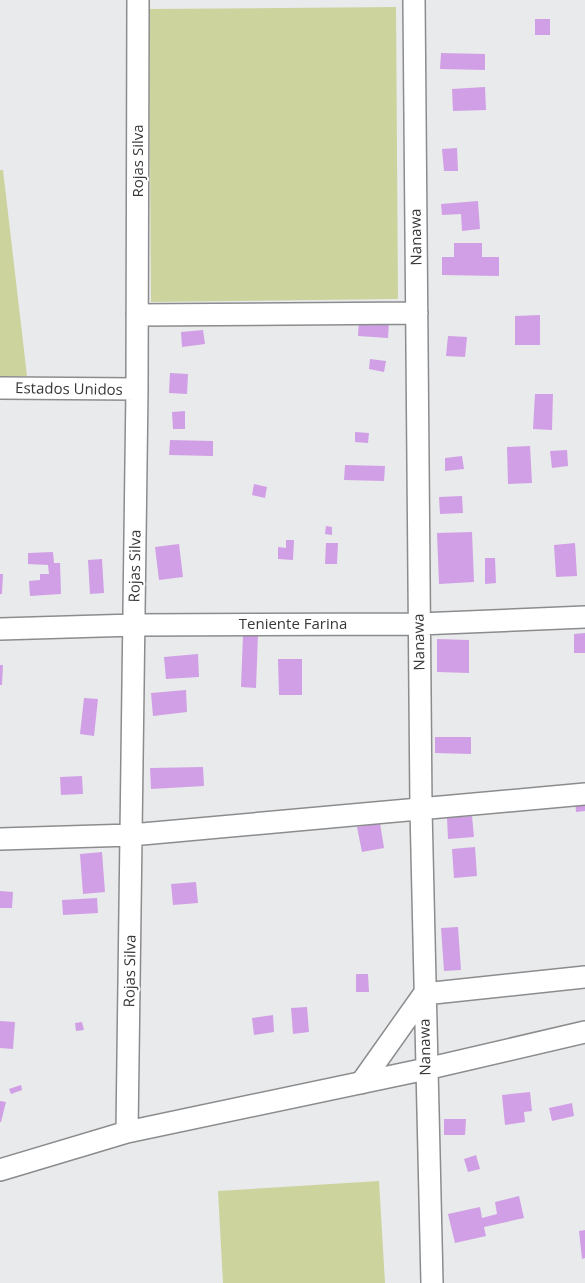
<svg xmlns="http://www.w3.org/2000/svg" width="585" height="1283" font-family="'Open Sans',sans-serif">
<style>
.green{fill:#ccd39d}
.building{fill:#d19fe5}
.lines{fill:none;stroke-linecap:round;stroke-linejoin:round}
.minor-casing{stroke:#8b8c8e;stroke-width:24}
.minor{stroke:#fff;stroke-width:21}
.labels{text-anchor:middle;stroke-width:4;stroke-linejoin:round;paint-order:stroke}
.street-label{font-size:15px;fill:#383839;stroke:#fff}
</style>
<rect width="100%" height="100%" fill="#e9eaec"/>
<!-- green -->
<path class="green" d="M396,7L398,299L151,302L149,9Z
M0,170H3L27,376H0Z
M379,1181L385,1283H223L218,1191Z"/>
<!-- building -->
<path class="building" d="M535,19H550V35H535Z
M441,53L485,54V70L440,69Z
M485,87L486,110L453,111L452,89Z
M457,148L458,171H444L442,149Z
M478,201L480,229L462,231L461,214L442,215L441,204Z
M454,243H482V257H499V276L442,275V257H454Z
M540,315V345H515V316Z
M359,320L389,322L388,338L358,336Z
M203,330L205,344L182,347L181,332Z
M448,336L467,337L465,357L446,356Z
M370,359L386,361L384,372L369,369Z
M170,373L188,374L187,394L169,393Z
M535,394H553L552,430L533,429Z
M185,411V429H173L172,412Z
M355,432L369,433L368,443L355,442Z
M170,440L213,441V456L169,455Z
M530,446L532,483L508,484L507,447Z
M567,450L568,466L552,468L550,451Z
M462,456L464,469L445,471V458Z
M345,465L385,466L384,481L344,480Z
M254,484L267,487L265,498L252,495Z
M462,496L463,513L440,514L439,497Z
M326,526L332,527V535L325,534Z
M472,532L474,582L439,584L437,533Z
M286,540H294L293,560L278,559V547L286,548Z
M326,543H338L337,564H325Z
M575,543L577,576L556,577L554,545Z
M179,544L183,577L159,580L155,547Z
M53,552L54,563H60L61,594L30,596L29,581L40,580V574H49L48,565L28,564V553Z
M485,558H495L496,583L485,584Z
M102,559L104,593L90,594L88,560Z
M0,574H3L2,594H0Z
M585,633V653H574V634Z
M243,634H258L256,688L241,687Z
M437,639L469,640V673L437,672Z
M198,654L199,677L166,679L164,657Z
M278,659H302V695H279Z
M0,665H3L2,685H0Z
M186,690L187,712L153,716L151,693Z
M84,698L98,699L94,736L80,734Z
M435,737H471V754L435,753Z
M203,767L204,786L151,789L150,768Z
M82,776L83,794L61,795L60,777Z
M585,798V811L576,812L575,799Z
M472,816L474,837L448,839L447,818Z
M380,823L384,848L362,852L357,827Z
M475,847L477,876L454,878L452,849Z
M102,852L105,892L83,894L80,854Z
M196,882L198,903L173,905L171,884Z
M0,891L13,892L12,908H0Z
M97,898L98,913L63,915L62,900Z
M458,927L461,970L444,971L441,928Z
M356,974H368L369,992H356Z
M307,1007L309,1032L293,1034L291,1008Z
M273,1015L274,1032L254,1035L252,1018Z
M0,1021L15,1022L13,1049L0,1048Z
M82,1022L84,1030L76,1031L75,1023Z
M21,1085L22,1090L11,1094L9,1089Z
M530,1092L532,1111L524,1112L525,1122L505,1125L502,1095Z
M0,1101L6,1102L1,1122H0Z
M572,1103L574,1116L552,1121L549,1108Z
M444,1119H466L465,1135H444Z
M476,1155L480,1169L468,1172L464,1159Z
M519,1196L524,1218L484,1227L486,1236L455,1243L448,1214L480,1207L482,1218L497,1214L495,1202Z
M585,1230V1258L582,1259L579,1231Z"/>
<g class="lines">
<!-- minor casing -->
<g class="minor-casing">
<path id="minor" d="M414,0L421,809L432,1283
M137,315L417,313
M0,388L137,389
M0,629L134,625L419,624L585,617
M0,839L131,835L585,794
M361,1083L424,994L585,977
M127,1132L137,389L138,0
M0,1170L127,1132L426,1069L585,1032"/>
</g>
<!-- minor -->
<use href="#minor" class="minor"/>
</g>
<g class="labels">
<!-- street labels -->
<g class="street-label">
<text transform="translate(138 161) rotate(-90)" y="5">Rojas Silva</text>
<text transform="translate(416 237) rotate(-91)" y="5">Nanawa</text>
<text transform="translate(69 389) rotate(1)" y="5">Estados Unidos</text>
<text transform="translate(135 566) rotate(-89)" y="5">Rojas Silva</text>
<text x="293" y="629">Teniente Farina</text>
<text transform="translate(419 642) rotate(-91)" y="5">Nanawa</text>
<text transform="translate(130 971) rotate(-89)" y="5">Rojas Silva</text>
<text transform="translate(425 1047) rotate(-91)" y="5">Nanawa</text>
</g>
</g>
</svg>
